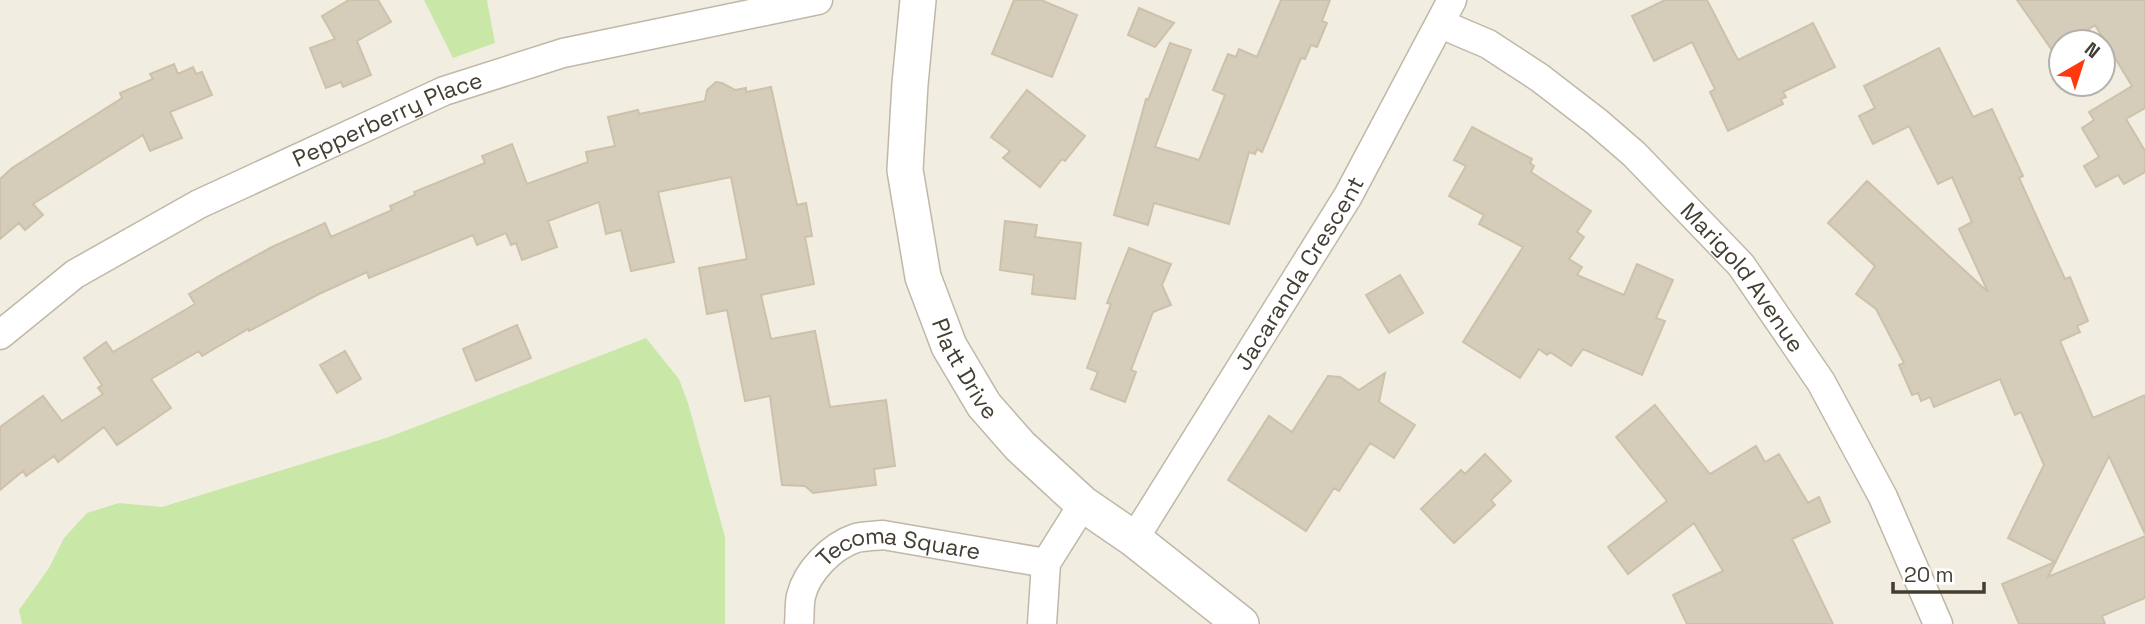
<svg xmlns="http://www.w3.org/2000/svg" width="2145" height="624" font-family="'Space Grotesk',sans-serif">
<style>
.green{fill:#c9e8a8}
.building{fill:#d6ccba;stroke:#cec1aa;stroke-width:2}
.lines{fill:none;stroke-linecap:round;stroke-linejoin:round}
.minor-casing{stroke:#c0b8a7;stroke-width:31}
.tertiary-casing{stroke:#c0b8a7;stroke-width:38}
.minor{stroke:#fff;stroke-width:28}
.tertiary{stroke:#fff;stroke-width:35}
.labels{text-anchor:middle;stroke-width:5;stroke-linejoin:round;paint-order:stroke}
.street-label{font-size:23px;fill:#433d32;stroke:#fff}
</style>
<rect width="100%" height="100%" fill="#f2ede1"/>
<!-- green -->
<path class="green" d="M424,0H487L495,43L453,58Z
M646,338L679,379L688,403L725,537V624H22L19,610L49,568L64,538L87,513L119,503L162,507L389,437Z"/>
<!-- building -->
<path class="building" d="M349,0H378L391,22L357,41L371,75L343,87L341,82L326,88L310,48L335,39L322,16Z
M1014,0H1041L1077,15L1052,77L992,54Z
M1281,0H1330L1322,21L1327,23L1317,47L1311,45L1305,59L1301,58L1262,152L1257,149L1255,154L1249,152L1229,224L1154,203L1148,225L1114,215L1146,99L1148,100L1170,43L1191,50L1155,147L1199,160L1225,95L1213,90L1228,54L1236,57L1239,49L1257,57Z
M1665,0H1707L1738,60L1813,23L1835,67L1783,92L1786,97L1781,99L1783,104L1728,131L1710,92L1715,89L1692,42L1654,61L1632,16Z
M2017,0H2145V108L2126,119L2145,151V172L2124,184L2118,175L2096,187L2084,166L2099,157L2082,128L2094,120L2089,112L2132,86L2095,25L2070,42H2061V48L2054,53Z
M1139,8L1174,23L1155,47L1128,35Z
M1939,48L1973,117L1992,109L2023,176L2019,178L2065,279L2070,277L2088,321L2077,326L2080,332L2060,341L2093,418L2145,395V534L2109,456L2048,577L2145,536V598L2102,616L2105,624H2019L2002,584L2055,562L2008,538L2044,465L2021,412L2015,415L2000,379L1934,407L1930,397L1921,401L1918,393L1912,395L1899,365L1904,363L1876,309L1856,294L1875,266L1828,223L1867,181L1988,292L1959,229L1972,222L1952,177L1938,184L1909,126L1873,144L1859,116L1875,108L1864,86Z
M174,64L178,74L193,67L196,74L202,72L212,95L170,112L182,138L150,151L143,135L33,204L43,215L25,230L19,223L0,239V179L12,168L122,98L120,93L153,79L150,74Z
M716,82L722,83L735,90L746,88V92L771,87L797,205L806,203L812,236L805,237L814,284L761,295L771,339L815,331L830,407L886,400L895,466L874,469L876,485L813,493L805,486L782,485L770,396L745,401L727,310L707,314L699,268L747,259L731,177L658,192L674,262L631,271L621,230L606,234L599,202L548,221L557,247L522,260L516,243L511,245L506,233L477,245L473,235L369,278L367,272L319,294L249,331L248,329L202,356L199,351L151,379L171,408L117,445L104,427L58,462L54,456L26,476L23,471L0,490V427L43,396L62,421L103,394L98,388L102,385L84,358L106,342L113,352L195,304L189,294L219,276L272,247L325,223L331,237L392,210L390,206L415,195L414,192L485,163L482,156L512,144L527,184L588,162L586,152L615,146L608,117L638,110L639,114L705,101L707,90Z
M1027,90L1085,136L1065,161L1062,159L1040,187L1003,158L1010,151L991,137Z
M1472,127L1532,159L1530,163L1534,166L1531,172L1591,211L1577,232L1584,237L1569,259L1582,267L1577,275L1624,295L1637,264L1673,280L1656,318L1665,321L1642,375L1583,349L1571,366L1550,352L1547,355L1539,349L1520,378L1463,342L1523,247L1479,224L1484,215L1449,196L1466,166L1454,160Z
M1005,221L1037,225L1035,237L1081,243L1075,299L1032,294L1034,275L1000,270Z
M1129,248L1171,264L1162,285L1171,305L1153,312L1131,370L1136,372L1125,402L1091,389L1098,372L1087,368L1111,304L1107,303Z
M1400,275L1423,313L1389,333L1366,295Z
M517,325L531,358L476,381L463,349Z
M345,351L361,379L337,393L320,365Z
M1385,373L1379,402L1415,425L1394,458L1370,443L1339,491L1334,488L1306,531L1228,480L1269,416L1292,432L1328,376L1340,377L1359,390Z
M1655,405L1710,474L1756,446L1765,462L1779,454L1808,503L1819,497L1830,522L1792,539L1833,624H1687L1673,595L1723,571L1694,523L1628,574L1608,547L1667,501L1616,437Z
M1485,454L1511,481L1491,500L1495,505L1454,543L1421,509L1461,470L1465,474Z"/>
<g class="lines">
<!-- minor casing -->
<g class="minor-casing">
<g id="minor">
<path id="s1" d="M1441,24L1488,44L1540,78L1597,122L1634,154L1741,265L1821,382L1883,497L1938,624"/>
<path id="s2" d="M0,335L75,274L199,204L444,91L563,53L818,0"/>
<path id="s3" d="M1134,539L1348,196L1452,0"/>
<path id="s4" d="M799,624C800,615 799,605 801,596C807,571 832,546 856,538C865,536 874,536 883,535L1046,563"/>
<path d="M1042,624L1046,563L1083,504"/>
</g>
</g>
<!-- tertiary casing -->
<g class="tertiary-casing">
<g id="tertiary">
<path id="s5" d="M918,0L910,84L905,170L923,277L949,346L984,405L1020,446L1083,504L1134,539L1241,624"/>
</g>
</g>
<!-- minor -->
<use href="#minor" class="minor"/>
<!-- tertiary -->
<use href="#tertiary" class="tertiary"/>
</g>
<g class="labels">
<!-- street labels -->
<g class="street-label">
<text dy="8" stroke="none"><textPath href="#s2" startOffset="446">Pepperberry Place</textPath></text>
<text dy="8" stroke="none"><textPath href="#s3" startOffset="313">Jacaranda Crescent</textPath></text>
<text dy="8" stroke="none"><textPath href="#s1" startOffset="399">Marigold Avenue</textPath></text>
<text dy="8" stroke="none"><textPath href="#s5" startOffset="380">Platt Drive</textPath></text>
<text dy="8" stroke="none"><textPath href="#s4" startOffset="152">Tecoma Square</textPath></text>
</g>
</g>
<!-- north arrow -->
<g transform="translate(2082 63) rotate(39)"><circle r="33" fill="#ffffff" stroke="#b4b1ad" stroke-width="2"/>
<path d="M0-5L12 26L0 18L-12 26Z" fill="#ff390b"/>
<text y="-10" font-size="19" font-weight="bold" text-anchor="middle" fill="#433d32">N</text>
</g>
<!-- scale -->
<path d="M1893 582v10h91v-10" fill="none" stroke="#433d32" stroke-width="3.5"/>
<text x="1904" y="582" font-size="21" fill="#433d32" stroke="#ffffff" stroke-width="5" paint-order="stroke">20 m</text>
</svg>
